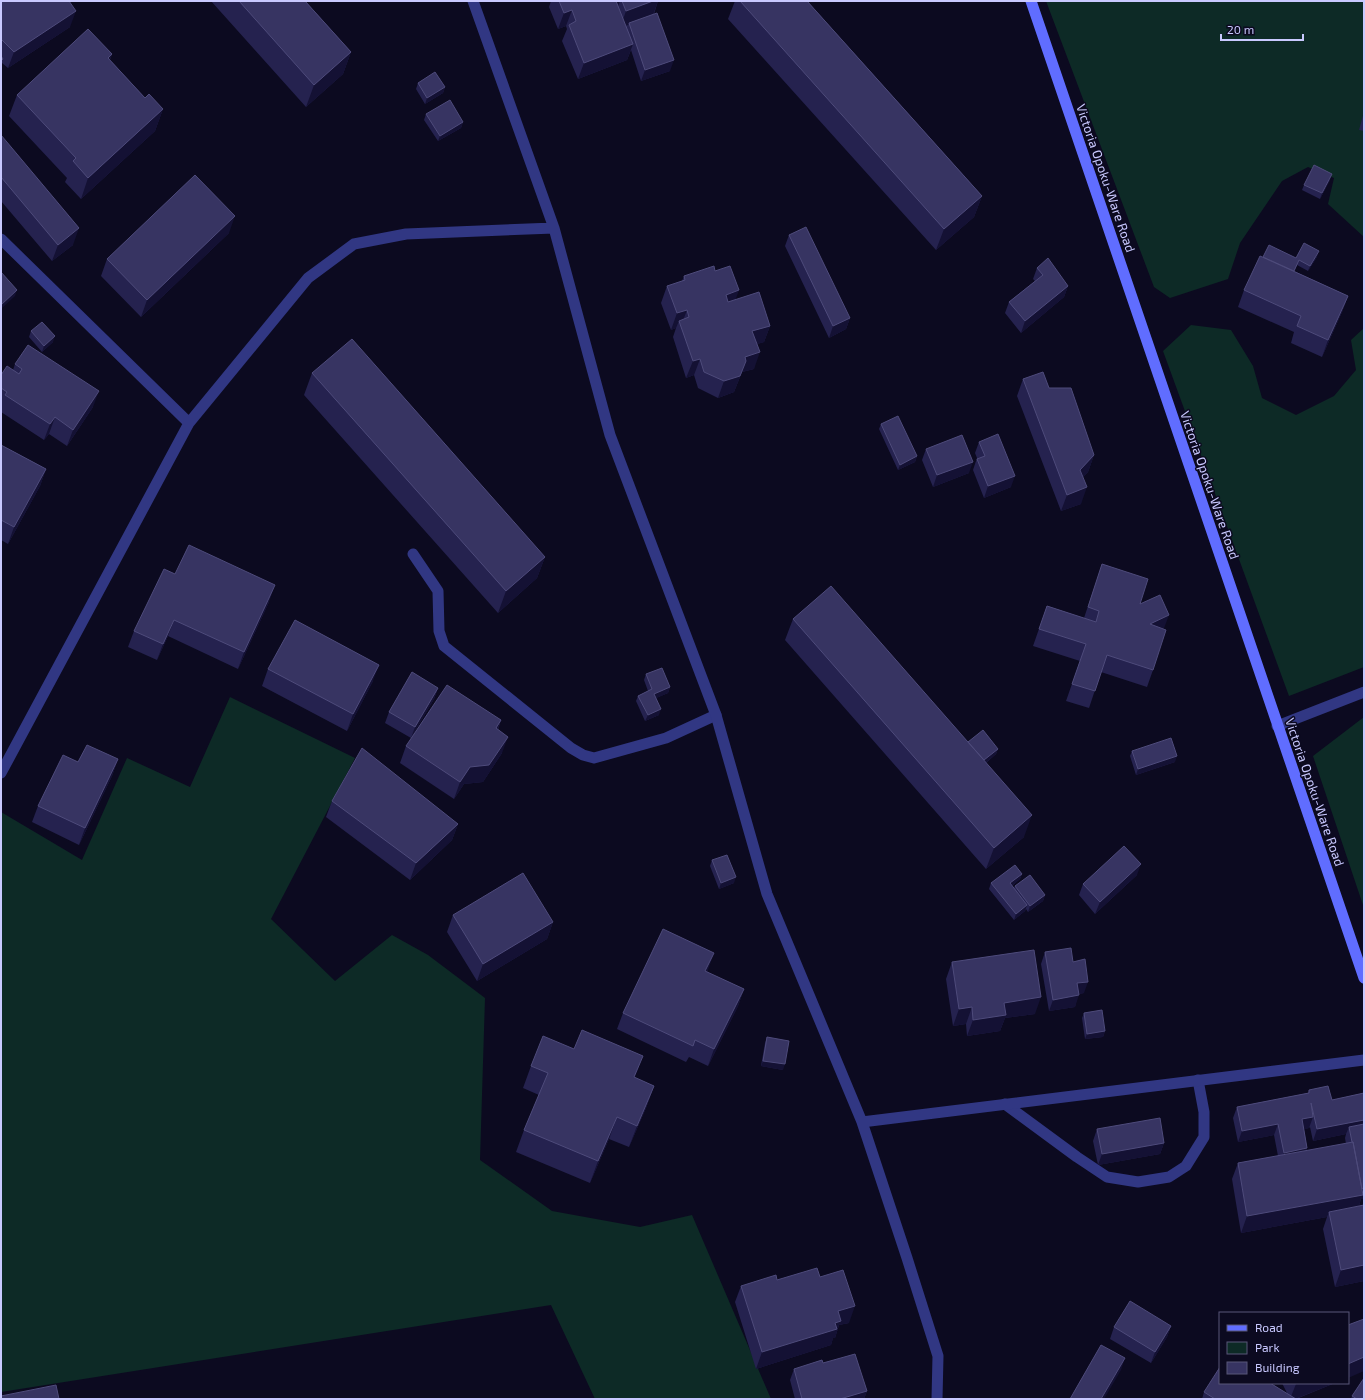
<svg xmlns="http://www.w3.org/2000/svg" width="1365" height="1400" font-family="'Exo 2',sans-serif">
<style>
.green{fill:#0d2a26}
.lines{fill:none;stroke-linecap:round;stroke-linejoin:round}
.service{stroke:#313783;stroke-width:11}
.minor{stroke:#313783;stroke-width:11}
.secondary{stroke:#606dff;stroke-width:11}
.wall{fill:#25224f;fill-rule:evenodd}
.shaded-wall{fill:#141134}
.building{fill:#373462;stroke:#4e4b7b}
.labels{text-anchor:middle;stroke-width:3;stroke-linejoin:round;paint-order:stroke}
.street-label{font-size:13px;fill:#c9c9ff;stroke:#0c0a20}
</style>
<rect width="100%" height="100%" fill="#0c0a20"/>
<!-- green -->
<path class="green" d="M1046,1H1364V237L1328,204L1334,178L1308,167L1282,181L1240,243L1228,279L1170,298L1154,287Z
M1191,325L1231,330L1253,366L1262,398L1296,415L1334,396L1356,370L1351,340L1364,328V667L1289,696L1163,351Z
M230,697L355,758L271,919L335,981L392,935L428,955L485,998L480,1160L552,1211L640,1227L692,1215L771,1399H595L551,1305L1,1392V812L82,860L127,758L190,787Z
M1364,717V908L1313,756Z"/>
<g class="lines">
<!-- service -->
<path class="service" d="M413,554L438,591L439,631L444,646L571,748L583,755L594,758L666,738L716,715
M1005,1104L1077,1157L1107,1177L1138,1182L1169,1177L1186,1166L1204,1137V1112L1198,1080"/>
<!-- minor -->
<path class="minor" d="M473,1L554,228L610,435L716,715L767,894L862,1122L907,1258L938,1356L937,1399
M1,239L189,423
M1277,726L1364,692
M1,773L189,423L308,278L354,244L406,234L554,228
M862,1122L1364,1060"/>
<!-- secondary -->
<path class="secondary" d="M1031,1L1364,978"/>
</g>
<!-- wall -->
<path class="wall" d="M1,1L70,27L8,68L2,63L1,65Z
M211,1H305L351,52L343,74L306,107Z
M551,1H658L654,14L670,71L641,81L631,50L627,60L578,79L562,41L567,29L566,26L558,29L549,7Z
M735,1H807L982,196L974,217L936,250L728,19Z
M112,54L110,60L145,98L163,109L155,131L81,199L65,182L67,178L9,116L17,95Z
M418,83L445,87L443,93L425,104L416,89Z
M1364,112V131L1359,130Z
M426,114L463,122L461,128L438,141L424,120Z
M1,135L73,245L52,261L1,201Z
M1330,180L1320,199L1302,190L1304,185Z
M229,233L141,317L101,276L107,259Z
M789,235L850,318L846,329L829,338L785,246Z
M1317,257L1308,271L1297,265L1294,271L1348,296L1342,312L1322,357L1291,343L1294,332L1238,307L1244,290L1296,258Z
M1037,268L1068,286L1064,297L1021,333L1005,313L1009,302L1035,281L1033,279Z
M715,271L735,299L770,326L764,342L757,344L754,369L742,372L734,392L718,398L698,388L694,375L686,378L673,337L676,328L671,330L661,303L667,286L682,281L684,276Z
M31,331L53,342L42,352L29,337Z
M15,364L93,407L67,446L49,434L44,440L1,412V375L13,370Z
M312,373L545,557L537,578L498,613L304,395Z
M1023,379L1049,388L1094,455L1088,472L1083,477L1081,504L1061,511L1017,396Z
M881,424L917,456L915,462L898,470L879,429Z
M979,442L1011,487L984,498L973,470L977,458L975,453Z
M1,445L46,469L40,486L8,544L1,540Z
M926,449L969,473L933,487L922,460Z
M1102,564L1164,629L1153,670L1147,687L1101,672L1089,708L1066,701L1080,661L1033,646L1047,606L1084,618Z
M175,574L269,602L238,669L168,636L157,660L128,647L134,631Z
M793,619L968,742L998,749L996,754L986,763L1024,837L986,869L785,640Z
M268,669L373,681L347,731L262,686Z
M646,674L670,687L668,693L656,698L659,715L645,721L636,701L638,696L648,691L644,680Z
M438,688L434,699L411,738L385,723L389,712Z
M501,720L498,730L502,753L483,782L464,784L454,799L400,763L406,746Z
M1132,751L1175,762L1136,775L1130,756Z
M118,759L112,776L79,845L32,822L38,806L78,762Z
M332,801L458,824L452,840L410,880L326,817Z
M712,860L734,883L719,889L710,866Z
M1022,874L1020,879L1012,886L1014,888L1015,886L1045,895L1043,901L1028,912L1026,909L1025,911L1014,920L989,889L991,883Z
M1137,875L1095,914L1079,895L1083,884Z
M453,915L553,922L547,939L477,981L447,932Z
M1045,952L1073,962L1084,993L1078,994L1075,1007L1049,1011L1041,964Z
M952,962L1035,1014L1005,1018L1000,1031L967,1036L966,1024L953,1026L946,979Z
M708,970L707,972L744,989L738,1006L708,1066L689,1057L686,1062L617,1029L623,1013Z
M1084,1013L1105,1031L1103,1037L1085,1039L1082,1018Z
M767,1037L783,1070L761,1066L765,1043Z
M531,1066L635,1078L654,1086L646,1108L629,1147L609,1139L590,1183L516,1152L524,1130L539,1095L523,1088Z
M1309,1090L1332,1100L1364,1093L1361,1199L1359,1206L1364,1205V1281L1335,1287L1323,1229L1327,1217L1241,1233L1232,1179L1238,1163L1278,1156L1274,1135L1238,1142L1233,1118L1237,1107L1308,1093ZM1310,1127L1313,1141L1346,1134L1345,1138L1346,1144L1306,1151L1307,1148L1304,1129L1309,1128Z
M1097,1129L1164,1143L1160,1154L1098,1165L1093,1141Z
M820,1277L849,1323L839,1325L835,1338H833L831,1345L756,1369L735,1302L741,1286L777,1280Z
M1171,1326L1167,1337L1151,1363L1110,1339L1114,1327Z
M823,1363L867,1391L864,1399H795L790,1380L794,1369Z
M1282,1383H1335L1296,1399H1202L1204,1392L1287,1393Z
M1352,1396L1364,1399H1351Z"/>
<!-- shaded-wall -->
<path class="shaded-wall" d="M615,1H620L615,15Z
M653,1H658L653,15L629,23L628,25L620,28L626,11Z
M572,10L566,26L558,29L564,13Z
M76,11L70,27L8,68L14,52Z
M633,44L627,60L578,79L584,63Z
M351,52L343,74L306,107L314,85Z
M112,54L104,76L108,58Z
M674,60L670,71L641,81L645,70Z
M445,87L443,93L425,104L427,98Z
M163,109L155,131L81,199L88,178Z
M463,122L461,128L438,141L440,136Z
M1332,174L1330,180L1320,199L1322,193Z
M982,196L974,217L936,250L944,229Z
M235,216L229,233L141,317L147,300Z
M79,228L73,245L52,261L58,245Z
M1319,251L1317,257L1308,271L1310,266Z
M1068,286L1064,297L1021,333L1025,321Z
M17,290L15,296L1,309V305Z
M739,290L733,307L720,311L726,295Z
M1348,296L1342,312L1322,357L1328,340Z
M687,310L681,326L679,321L676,328L671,330L677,313Z
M850,318L846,329L829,338L833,326Z
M770,326L764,342L746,348L752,331Z
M55,336L53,342L42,352L44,346Z
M760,352L754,369L742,372L734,392L718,398L724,381L745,357Z
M700,359L694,375L686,378L693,361Z
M99,391L93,407L67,446L73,430Z
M55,417L49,434L44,440L50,424Z
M1094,455L1088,472L1074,487L1080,470Z
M917,456L915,462L898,470L900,465Z
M973,462L969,473L933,487L937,475Z
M46,469L40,486L8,544L14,527Z
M1015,476L1011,487L984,498L988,486Z
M1087,487L1081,504L1061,511L1067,495Z
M545,557L537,578L498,613L506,591Z
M275,585L269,602L238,669L244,652Z
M1169,615L1163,631L1150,624Z
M174,620L168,636L157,660L163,644Z
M379,665L373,681L347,731L353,714Z
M670,687L668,693L652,700L654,694Z
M438,688L434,699L411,738L415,727Z
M661,709L659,715L645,721L648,715Z
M501,720L495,737L496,728Z
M508,737L502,753L483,782L464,784L454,799L460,782L470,767Z
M998,749L996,754L981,767L983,761Z
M1177,756L1175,762L1136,775L1138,769Z
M118,759L112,776L79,845L85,828Z
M1032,815L1024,837L986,869L994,848Z
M458,824L452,840L410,880L416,863Z
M1141,864L1137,875L1095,914L1100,902Z
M1022,874L1020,879L1008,889L1010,883Z
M736,877L734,883L719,889L721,883Z
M1045,895L1043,901L1028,912L1030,906Z
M1027,905L1025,911L1014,920L1016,914Z
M553,922L547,939L477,981L483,964Z
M714,953L708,970L699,987L705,971Z
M1088,982L1084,993L1073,995L1077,983Z
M744,989L738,1006L708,1066L714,1049Z
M1079,995L1075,1007L1049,1011L1053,1000Z
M1041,997L1035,1014L1005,1018L1000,1031L967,1036L973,1020L1004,1003Z
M972,1007L966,1024L953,1026L959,1009Z
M1105,1031L1103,1037L1085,1039L1087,1034Z
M643,1056L635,1077L626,1099L634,1077Z
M763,1061L785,1064L783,1070L761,1066Z
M654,1086L646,1108L629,1147L637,1126Z
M617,1117L609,1139L590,1183L598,1161Z
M1313,1117L1309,1128L1298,1131L1302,1119Z
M1364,1120V1130L1349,1127L1346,1134L1313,1141L1317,1129Z
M1278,1124L1274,1135L1238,1142L1242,1131Z
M1164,1143L1160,1154L1098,1165L1102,1154Z
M1307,1148L1303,1159L1280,1164L1284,1153Z
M1364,1188V1199H1361L1357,1212H1329L1327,1217L1241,1233L1247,1216Z
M1364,1265V1281L1335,1287L1341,1270Z
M855,1306L849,1323L839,1325L835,1338H833L831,1345L756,1369L762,1352L838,1311Z
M1171,1326L1167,1337L1151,1363L1155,1352Z
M1364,1357V1371L1348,1378V1364Z
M1125,1358L1121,1370L1104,1399H1101Z
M1299,1383H1335L1295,1399H1290L1296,1384Z
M867,1391L864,1399H840Z"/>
<!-- building -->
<path class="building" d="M1,1H69L76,11L14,52L1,39Z
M239,1H305L351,52L314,85Z
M559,1H616L633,44L584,63L569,25L576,21L572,10L564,13Z
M622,1H653L626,11Z
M740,1H807L982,196L944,229Z
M657,13L674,60L645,70L629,23Z
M88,29L112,54L108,58L145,98L149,94L163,109L88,178L73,161L76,158L17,95Z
M1,56L3,59L1,61Z
M435,72L445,87L427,98L418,83Z
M450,100L463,122L440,136L426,114Z
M1,135L79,228L58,245L1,177Z
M1314,165L1332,174L1322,193L1304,185Z
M195,175L235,216L147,300L107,259Z
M806,227L850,318L833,326L789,235Z
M1304,243L1319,251L1310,266L1299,260L1294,271L1263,257L1269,245L1296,258Z
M1260,256L1348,296L1328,340L1297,326L1301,316L1244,290Z
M1048,258L1068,286L1025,321L1009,302L1043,275L1037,268Z
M714,266L715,271L730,266L739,290L726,295L728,302L759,292L770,326L752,331L760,352L745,357L746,361L740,376L724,381L704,372L700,359L693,361L679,321L689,317L687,310L677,313L667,286L685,280L684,276Z
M1,272L17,290L1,305Z
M42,322L55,336L44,346L31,331Z
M352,339L545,557L506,591L312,373Z
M28,345L99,391L73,430L55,417L50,424L5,395L7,392L1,388V375L7,366L19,374L22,369L15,364Z
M1043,372L1049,388H1071L1094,455L1080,470L1087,487L1067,495L1023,379Z
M898,416L917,456L900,465L881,424Z
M998,434L1015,476L988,486L977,459L985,456L979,442Z
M962,435L973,462L937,475L926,449Z
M1,445L46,469L14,527L1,520Z
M189,545L275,585L244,652L174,620L163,644L134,631L164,569L175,574Z
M1102,564L1148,579L1140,604L1160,595L1169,615L1150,624L1166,630L1153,670L1107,655L1095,691L1072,684L1086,644L1039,629L1047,606L1096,622L1099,611L1088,607Z
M831,586L1032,815L994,848L793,619Z
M295,620L379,665L353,714L268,669Z
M662,668L670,687L654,694L661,709L648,715L638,696L652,689L646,674Z
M412,672L438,688L415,727L389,712Z
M447,685L501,720L496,728L508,737L489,765L470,767L460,782L406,746Z
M983,730L998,749L984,760L968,742Z
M1171,738L1177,756L1138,769L1132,751Z
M87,745L118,759L85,828L38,806L63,755L78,762Z
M362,748L458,824L416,863L332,801Z
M1124,846L1141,864L1100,902L1083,884Z
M727,855L736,877L721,883L712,860Z
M1015,865L1022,874L1010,883L1027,905L1016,914L991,883Z
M523,873L553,922L483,964L453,915Z
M1030,875L1045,895L1030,906L1015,886Z
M663,929L714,953L705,971L744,989L714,1049L695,1040L693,1046L623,1013Z
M1071,948L1073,962L1085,959L1088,982L1077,983L1079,995L1053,1000L1045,952Z
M1034,950L1041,997L1004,1003L1006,1015L973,1020L972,1007L959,1009L952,962Z
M1102,1010L1105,1031L1087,1034L1084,1013Z
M582,1030L643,1056L634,1077L654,1086L637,1126L617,1117L598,1161L524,1130L548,1073L531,1066L543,1036L574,1049Z
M767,1037L789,1041L785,1064L763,1061Z
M1328,1086L1332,1100L1364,1093V1120L1317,1129L1311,1103L1313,1117L1302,1119L1307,1148L1284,1153L1278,1124L1242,1131L1237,1107L1309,1093V1090Z
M1160,1118L1164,1143L1102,1154L1097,1129Z
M1364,1124V1188L1362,1189L1353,1142H1352L1349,1127Z
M1353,1142L1363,1195L1247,1216L1238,1163Z
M1364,1205V1265L1341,1270L1329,1212Z
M817,1268L820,1277L843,1270L855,1306L838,1311L841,1321L835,1323L837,1329L762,1352L741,1286L776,1275L777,1280Z
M1130,1301L1171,1326L1155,1352L1114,1327Z
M1364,1319V1357L1348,1364V1325Z
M1101,1345L1125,1358L1101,1399H1070Z
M855,1354L867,1391L840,1399H802L794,1369L822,1360L823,1363Z
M1220,1367V1383H1270L1296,1399H1215L1204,1392Z
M1364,1378V1399H1357L1352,1396Z
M56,1385L59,1399H1V1396Z"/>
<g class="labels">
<!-- street labels -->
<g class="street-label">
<text transform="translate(1106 178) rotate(71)" y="5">Victoria Opoku-Ware Road</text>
<text transform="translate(1210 485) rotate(71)" y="5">Victoria Opoku-Ware Road</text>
<text transform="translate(1315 792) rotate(71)" y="5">Victoria Opoku-Ware Road</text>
</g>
</g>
<!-- border -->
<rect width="1365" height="1400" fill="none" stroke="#c9c9ff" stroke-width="4"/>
<!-- legend -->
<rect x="1219" y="1312" width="130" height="72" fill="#0c0a20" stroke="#585679"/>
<rect x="1227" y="1325" width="20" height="6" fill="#606dff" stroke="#585679"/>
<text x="1255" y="1332" font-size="12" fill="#c9c9ff">Road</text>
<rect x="1227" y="1342" width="20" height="12" fill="#0d2a26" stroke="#585679"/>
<text x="1255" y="1352" font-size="12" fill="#c9c9ff">Park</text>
<rect x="1227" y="1362" width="20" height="12" fill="#373462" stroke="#585679"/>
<text x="1255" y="1372" font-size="12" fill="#c9c9ff">Building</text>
<!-- scale -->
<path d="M1221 34v6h82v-6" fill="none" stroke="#c9c9ff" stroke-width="2"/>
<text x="1227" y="34" font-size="12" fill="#c9c9ff" stroke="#0c0a20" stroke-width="3" paint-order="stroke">20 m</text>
</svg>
